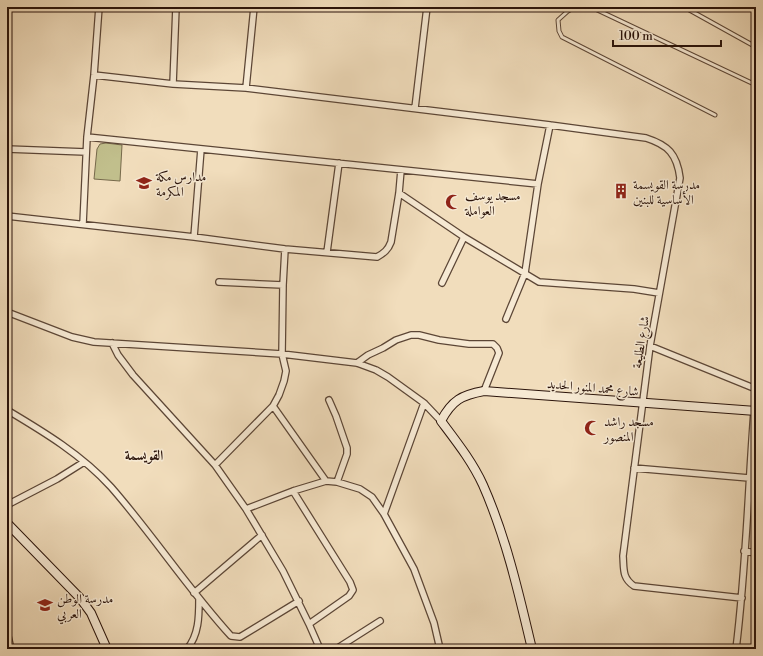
<svg xmlns="http://www.w3.org/2000/svg" width="763" height="656" font-family="'Libre Bodoni',Amiri,serif">
<style>
.green{fill:#c1bf8c;stroke:#76694b}
.lines{fill:none;stroke-linecap:round;stroke-linejoin:round}
.lane-casing{stroke:#5c4636;stroke-width:5}
.street-casing{stroke:#5c4636;stroke-width:8}
.secondary-casing{stroke:#2a130a;stroke-width:10}
.lane{stroke:#f6e9d3;stroke-width:3}
.street{stroke:#f6e9d3;stroke-width:5.5}
.secondary{stroke:#f6e9d3;stroke-width:8}
.labels{text-anchor:middle;stroke-width:3;stroke-linejoin:round;paint-order:stroke}
.poi-label{font-size:13px;fill:#2a130a;stroke:#f6e9d3;text-anchor:start}
.street-label{font-size:13px;fill:#2a130a;stroke:#f6e9d3}
.neighbourhood-label{font-size:14px;font-weight:bold;fill:#2a130a;stroke:#f6e9d3}
</style>
<rect width="100%" height="100%" fill="#f1ddbc"/>
<filter id="stains"><feTurbulence type="fractalNoise" baseFrequency=".005" numOctaves="4"/><feColorMatrix values="0 0 0 0 .2 0 0 0 0 .09 0 0 0 0 .02 0 0 0 .5 -.17"/></filter>
<radialGradient id="worn" r=".72"><stop offset=".6" stop-color="#630" stop-opacity="0"/><stop offset="1" stop-color="#630" stop-opacity=".3"/></radialGradient>
<!-- green -->
<path class="green" d="M106,143L122,145L120,181L94,179L97,149L100,144Z"/>
<g class="lines">
<!-- lane casing -->
<g class="lane-casing">
<path id="lane" d="M575,7L568,11L558,20L559,31L562,37L715,115
M591,7L756,85
M684,7L756,47"/>
</g>
<!-- street casing -->
<g class="street-casing">
<path id="street" d="M94,75L173,84L246,88L550,125L646,138C668,145 677,154 680,178L650,346L623,556C624,569 622,578 634,586L742,598
M173,84L176,7
M246,88L254,7
M415,108L427,7
M87,137L538,184
M7,149L86,152
M399,193L464,237L539,282L634,289L659,293
M7,216L194,237L285,249L377,257C384,253 388,250 391,242L399,193L401,170
M83,224L87,137L94,75L99,7
M194,237L201,149
M327,252L339,163
M219,282L283,285
M442,283L464,237
M7,312L72,337L94,342L282,354L357,363L376,370L388,377L424,403L441,421
M506,319L525,273L538,184L550,125
M112,343L118,355L133,375L215,465L246,509L283,571L309,624L320,649
M650,346L756,389
M357,363L368,355L383,348L396,340L411,335H419L439,340L469,344H493L497,348L499,353L484,391
M329,400L336,416L347,448V454L337,482
M273,406L326,481
M7,410C44,432 82,455 111,487C153,535 188,589 231,636L240,637L299,601
M215,465L273,406L279,395L284,381L286,371L282,354L283,285L285,249
M634,468L749,478
M293,491L350,582L353,590L349,596L309,624
M7,505L57,479L84,462
M246,509L293,491L326,481L337,482L360,489L372,497L384,514L414,569L434,623L440,649
M384,514L424,403
M744,551L756,553
M194,593L262,535
M7,632L11,649
M187,649C199,635 199,616 199,599
M336,649L380,621
M736,649C746,570 748,490 754,411L756,398"/>
</g>
<!-- secondary casing -->
<g class="secondary-casing">
<path id="secondary" d="M7,523L80,598L91,613L107,649
M532,649C519,594 506,537 483,485C472,461 456,441 441,421C452,400 462,395 484,391L756,411"/>
</g>
<!-- lane -->
<use href="#lane" class="lane"/>
<!-- street -->
<use href="#street" class="street"/>
<!-- secondary -->
<use href="#secondary" class="secondary"/>
</g>
<!-- icons -->
<defs>
<g id="school-bare" transform="scale(1.2)"><path d="M0-5L7-2L0 1L-7-2ZM-4 1L0 2.5L4 1V4Q0 6-4 4Z" fill="#8f2418" stroke="#f6e9d3" stroke-width="2.5" paint-order="stroke"/></g>
<g id="building-bare" transform="scale(1.2)"><path d="M-4-6H4V6H1V3H-1V6H-4ZM-2.5-4.3h1.7v1.8h-1.7ZM.8-4.3h1.7v1.8H.8ZM-2.5-1h1.7V.8h-1.7ZM.8-1h1.7V.8H.8Z" fill="#8f2418" stroke="#f6e9d3" stroke-width="2.5" paint-order="stroke"/></g>
<g id="mosque-bare" transform="scale(1.2)"><path d="M3.5-4.9A6 6 0 1 0 3.5 4.9A5 5 0 1 1 3.5-4.9Z" fill="#8f2418" stroke="#f6e9d3" stroke-width="2.5" paint-order="stroke"/></g>
</defs>
<g fill-rule="evenodd">
<use href="#school-bare" x="144" y="183"/>
<use href="#building-bare" x="621" y="191"/>
<use href="#mosque-bare" x="453" y="202"/>
<use href="#mosque-bare" x="592" y="428"/>
<use href="#school-bare" x="45" y="605"/>
</g>
<g class="labels">
<!-- poi labels -->
<g class="poi-label">
<text x="156" y="181">مدارس مكة<tspan x="156" dy="15">المكرمة</tspan></text>
<text x="633" y="189">مدرسة القويسمة<tspan x="633" dy="15">الأساسية للبنين</tspan></text>
<text x="465" y="200">مسجد يوسف<tspan x="465" dy="15">العواملة</tspan></text>
<text x="604" y="426">مسجد راشد<tspan x="604" dy="15">المنصور</tspan></text>
<text x="57" y="603">مدرسة الوطن<tspan x="57" dy="15">العربي</tspan></text>
</g>
<!-- street labels -->
<g class="street-label">
<text transform="translate(640 342) rotate(-81)" y="5">شارع الطليعة</text>
<text transform="translate(593 387) rotate(5)" y="5">شارع محمد المنور الحديد</text>
</g>
<!-- neighbourhood labels -->
<g class="neighbourhood-label">
<text x="144" y="460">القويسمة</text>
</g>
</g>
<!-- margin -->
<rect width="763" height="656" fill="none" stroke="#f1ddbc" stroke-width="24"/>
<rect x="8" y="8" width="747" height="640" fill="none" stroke="#2a130a" stroke-width="2"/>
<rect x="12" y="12" width="739" height="632" fill="none" stroke="#2a130a"/>
<!-- scale -->
<path d="M613 40v6h108v-6" fill="none" stroke="#2a130a" stroke-width="2"/>
<text x="619" y="40" font-size="12" fill="#2a130a" stroke="#f6e9d3" stroke-width="3" paint-order="stroke">100 m</text>
<rect width="100%" height="100%" filter="url(#stains)"/>
<rect width="100%" height="100%" fill="url(#worn)"/>
</svg>
